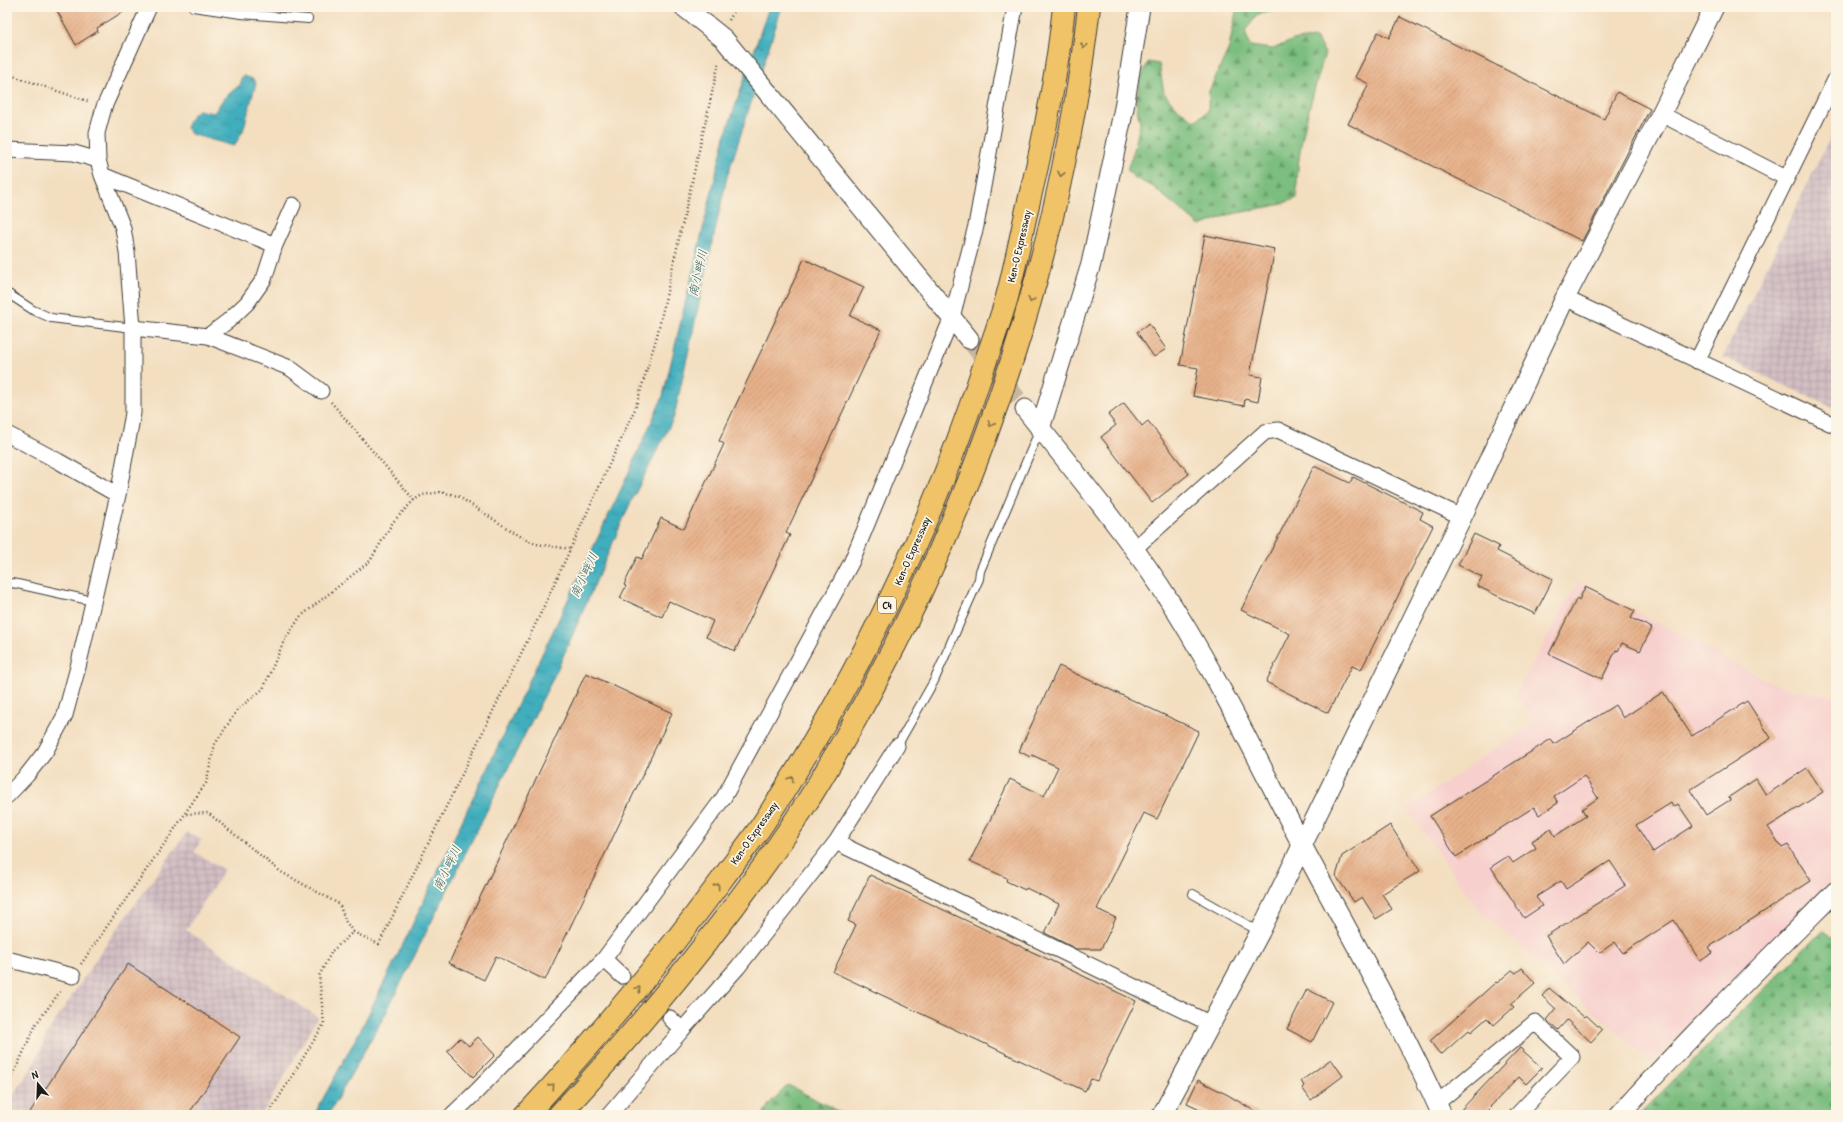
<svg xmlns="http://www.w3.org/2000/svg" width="1843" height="1122" font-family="'Patrick Hand','Klee One',sans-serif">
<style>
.built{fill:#f7d0cd}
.industrial{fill:url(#industrial-grid)}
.forest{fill:url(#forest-firs);stroke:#4c6d4e}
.water{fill:url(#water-ripples);stroke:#2e656c}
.building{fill:url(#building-hatch);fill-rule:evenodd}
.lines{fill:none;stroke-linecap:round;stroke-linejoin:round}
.minor-tunnel{stroke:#c8b79f;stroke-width:15;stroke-dasharray:15 8;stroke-linecap:butt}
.tertiary-tunnel{stroke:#c8b79f;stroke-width:19;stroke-dasharray:19 10;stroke-linecap:butt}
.service-casing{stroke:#3c3935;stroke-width:10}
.minor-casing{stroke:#3c3935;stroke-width:17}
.tertiary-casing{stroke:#3c3935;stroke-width:21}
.motorway-casing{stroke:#3c3935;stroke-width:24}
.path{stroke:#3c3935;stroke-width:2.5;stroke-dasharray:1 3;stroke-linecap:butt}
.service{stroke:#fff;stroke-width:8}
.minor{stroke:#fff;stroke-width:15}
.tertiary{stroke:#fff;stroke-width:19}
.motorway{stroke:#f0c369;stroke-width:22}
.oneway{stroke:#867042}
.labels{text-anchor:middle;stroke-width:3.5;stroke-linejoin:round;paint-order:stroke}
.shield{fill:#fcf5e5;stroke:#5f5d58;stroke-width:1}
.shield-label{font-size:10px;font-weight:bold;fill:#1c1c1c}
.street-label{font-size:11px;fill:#1c1c1c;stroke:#fcf5e5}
.water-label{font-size:12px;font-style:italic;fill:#2c5e64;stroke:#fcf5e5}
</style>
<defs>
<pattern id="industrial-grid" width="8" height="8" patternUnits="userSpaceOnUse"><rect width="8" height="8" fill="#d2bec3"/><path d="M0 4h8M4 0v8" fill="none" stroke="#b4a3a7"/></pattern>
<pattern id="forest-firs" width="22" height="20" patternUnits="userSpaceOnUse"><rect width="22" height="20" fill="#7cbe7f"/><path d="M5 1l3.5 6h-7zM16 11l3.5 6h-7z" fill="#659a67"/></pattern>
<pattern id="water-ripples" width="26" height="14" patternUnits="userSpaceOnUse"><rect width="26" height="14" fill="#40aebd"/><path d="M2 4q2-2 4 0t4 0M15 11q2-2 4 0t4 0" fill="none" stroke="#358d99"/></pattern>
<pattern id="building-hatch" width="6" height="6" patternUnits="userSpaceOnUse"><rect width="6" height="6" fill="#e7b18a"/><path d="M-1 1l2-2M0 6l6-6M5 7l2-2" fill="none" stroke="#c69876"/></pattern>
</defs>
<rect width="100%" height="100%" fill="#fcf5e5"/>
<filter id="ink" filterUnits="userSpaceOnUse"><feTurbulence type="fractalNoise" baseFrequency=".025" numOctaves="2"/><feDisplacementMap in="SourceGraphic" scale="8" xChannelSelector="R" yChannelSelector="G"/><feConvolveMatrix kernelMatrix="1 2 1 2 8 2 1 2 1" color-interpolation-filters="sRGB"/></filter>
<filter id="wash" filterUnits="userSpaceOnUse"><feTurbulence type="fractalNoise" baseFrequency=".012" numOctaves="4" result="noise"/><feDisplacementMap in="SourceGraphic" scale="16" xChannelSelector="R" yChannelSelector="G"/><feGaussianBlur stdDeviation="0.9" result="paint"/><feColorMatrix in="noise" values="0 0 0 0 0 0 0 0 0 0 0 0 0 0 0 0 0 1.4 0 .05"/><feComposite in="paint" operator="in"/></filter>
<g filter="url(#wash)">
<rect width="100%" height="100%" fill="#f3dec0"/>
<!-- built -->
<path class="built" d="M1578,581L1778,686L1836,697V878L1652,1063L1480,911L1407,809L1533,723L1516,694Z"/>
<!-- industrial -->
<path class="industrial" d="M1836,125V409L1723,357Z
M187,832L202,840L194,852L224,870L186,930L318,1017L262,1115H7V1104L35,1062L48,1032L104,947Z"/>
<!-- forest -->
<path class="forest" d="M1237,7H1298L1258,14L1245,31L1250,46L1273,49L1293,40L1316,38L1325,53C1312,100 1295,148 1297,198L1278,205L1228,215L1200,226L1152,186L1136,179L1127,170L1134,150L1140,124L1136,103L1140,80L1148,62L1159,64L1164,93L1178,109L1195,121L1208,111L1209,91L1229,48Z
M1823,930L1836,940V1115H1639Z
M788,1085L845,1115H763L769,1104Z"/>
<!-- water -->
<path class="water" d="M769,7H782L727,177L674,417L629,506L558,668L386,1013L328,1115H314L361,1029L405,940L623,485L663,396L725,136Z
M244,76L253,79L256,83L243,131L234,146L191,134L186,128L191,116L198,110L214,113L224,98L241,84V78Z"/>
<g id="blocks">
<!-- building -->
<path class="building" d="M55,7H131L97,28L98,31L76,45Z
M1400,17L1604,119L1617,92L1650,109L1582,241L1348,124L1369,84L1355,77L1378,32L1389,38Z
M1205,235L1275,249L1250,375L1262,377L1258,402L1245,399L1244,406L1193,396L1198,368L1180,365Z
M804,259L864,287L850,316L881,330L786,533L790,535L735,651L706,637L713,621L669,601L662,617L620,598L626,586L624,585L637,557L642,559L661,518L684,529L724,444L719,441Z
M1149,324L1166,349L1154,357L1137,332Z
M1124,403L1142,426L1148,421L1189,474L1152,503L1101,437L1116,425L1108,415Z
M1314,466L1350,483L1353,477L1423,512L1420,519L1433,526L1361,670L1352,666L1328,713L1266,682L1290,634L1241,610Z
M1474,534L1499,546L1497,551L1553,579L1535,614L1477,586L1482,577L1458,565Z
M1585,587L1635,611L1631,618L1652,628L1640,651L1622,643L1618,651L1616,650L1602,679L1549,654L1577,598L1579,600Z
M1059,666L1199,731L1157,819L1144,813L1097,909L1116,918L1101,949H1076L1045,933L1059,904L1026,888L1025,890L1006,881L1007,878L970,861L1010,779L1044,796L1058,767L1032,755L1030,757L1019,751Z
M586,673L672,713L545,980L496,956L484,980L449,963Z
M1663,692L1692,736L1747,701L1771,738L1690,790L1706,815L1730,800L1729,797L1756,779L1766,795L1807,768L1823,792L1768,827L1782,848L1788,845L1811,881L1709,947L1713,953L1700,961L1674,920L1623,953L1615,942L1599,953L1588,942L1564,964L1546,936L1626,885L1610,861L1566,889L1561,881L1536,897L1542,906L1524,918L1491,867L1508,856L1513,863L1536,848L1532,841L1551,829L1555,836L1586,816L1582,809L1598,798L1584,776L1554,796L1558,803L1539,815L1534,807L1456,857L1430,816L1551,739L1554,744L1615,705L1623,718ZM1671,803L1673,807L1678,804L1693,826L1653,852L1636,825Z
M1390,825L1420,871L1382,894L1392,909L1376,919L1362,897L1354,902L1336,876L1342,856Z
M870,875L1136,1001L1097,1081L1091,1079L1085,1091L833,972L856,925L848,921Z
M128,964L240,1037L188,1115H28Z
M1522,968L1535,983L1511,1004L1514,1007L1494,1025L1487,1018L1471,1032L1469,1030L1442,1054L1439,1053L1430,1041L1496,982L1497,983L1512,970L1516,973Z
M1549,988L1584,1017L1586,1015L1602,1030L1591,1042L1567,1020L1558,1030L1547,1020L1556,1009L1542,996Z
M1307,989L1332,1002L1312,1042L1287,1029Z
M478,1037L495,1055L473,1077L447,1051L460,1038L469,1046Z
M1520,1048L1542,1068L1526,1084L1519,1077L1490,1107L1491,1108L1484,1115H1456Z
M1331,1059L1343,1076L1311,1100L1302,1088L1304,1086L1301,1081Z
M1198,1080L1228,1095L1261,1115H1213L1187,1103Z"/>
</g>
</g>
<g filter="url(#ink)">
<use href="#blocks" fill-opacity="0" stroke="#3c3935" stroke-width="1"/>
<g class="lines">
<!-- minor-tunnel -->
<path class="minor-tunnel" d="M622,976L670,1018"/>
<!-- tertiary-tunnel -->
<path class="tertiary-tunnel" d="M969,339L1025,409"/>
<!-- service casing -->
<g class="service-casing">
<path id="service" d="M193,7L241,14L308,19
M7,293L33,310L51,318L133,328
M7,585L13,583L93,601
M897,746L934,681L979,579L980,571L1040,429
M1193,894L1260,932"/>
</g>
<!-- minor casing -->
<g class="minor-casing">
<path id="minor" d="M1661,114L1786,178
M7,150L74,153L98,160
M102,175L275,245
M1565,298L1836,426
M133,328L208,336L290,368L321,391
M208,336L228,321L247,303L264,279L275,245L293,205
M1697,361L1836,78
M7,434L58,461L118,495
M1134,549L1265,432L1278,430L1462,517
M7,796L27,775L45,752L65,715L78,667L118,495L133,413V328L127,252L123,228L102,175L98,160L97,133L104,107L149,7
M836,842L1211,1024
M7,959L73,976
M604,959L622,976
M670,1018L682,1030L738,967L836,842L897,746
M1437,1103L1535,1022L1572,1057L1517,1115
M452,1115L477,1091L604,959L724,797L851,563L952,317L976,226L1015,7
M609,1115L682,1030"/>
</g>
<!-- tertiary casing -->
<g class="tertiary-casing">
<path id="tertiary" d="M684,7L724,39L969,339
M1025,409C1071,467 1119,525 1160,586C1218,674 1262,770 1311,862C1356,946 1403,1028 1442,1115
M1040,429L1091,264L1124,108L1140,7
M1162,1115L1260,932L1462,517L1565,298L1661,114L1714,7
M1619,1115C1688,1038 1762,965 1836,891"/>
</g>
<!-- motorway casing -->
<g class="motorway-casing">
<path id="motorway" d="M526,1115C596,1039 662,961 723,878C738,857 754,838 768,816C858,677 931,527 983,369C991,345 1000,322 1007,297C1015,267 1021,236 1028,205C1044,140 1057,74 1064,7
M559,1115C640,1027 716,936 784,837C816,791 844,741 871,691C984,482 1062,244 1089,7"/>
</g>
<!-- path -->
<path class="path" d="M729,20L737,7
M7,74L90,102
M331,402L414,500
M185,813L206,783L215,744L238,709L263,689L284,641L300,617L370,561L393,522L414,500L422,495L441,492L458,496L522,538L536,544L571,549
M353,932L379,944L538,619L635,409L657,336L719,62
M81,964L185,814L208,813L281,872L339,904L346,922L353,932L332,951L319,976L324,1024L268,1115
M7,1081L15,1071L36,1024L62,989"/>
<!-- service -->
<use href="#service" class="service"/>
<!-- minor -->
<use href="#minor" class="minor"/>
<!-- tertiary -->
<use href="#tertiary" class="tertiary"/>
<!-- motorway -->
<use href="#motorway" class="motorway"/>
</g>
<!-- one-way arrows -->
<defs><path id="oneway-chevron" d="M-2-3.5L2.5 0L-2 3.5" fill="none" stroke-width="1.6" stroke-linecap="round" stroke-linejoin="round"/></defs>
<g class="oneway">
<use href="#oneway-chevron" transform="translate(1084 46) rotate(100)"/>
<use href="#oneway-chevron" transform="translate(1061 174) rotate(102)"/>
<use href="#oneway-chevron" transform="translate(1031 300) rotate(104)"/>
<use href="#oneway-chevron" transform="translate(991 424) rotate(111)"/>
<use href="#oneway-chevron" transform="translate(791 779) rotate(-58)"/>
<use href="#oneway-chevron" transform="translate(717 886) rotate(-54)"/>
<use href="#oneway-chevron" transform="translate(638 989) rotate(-49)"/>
<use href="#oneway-chevron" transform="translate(552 1086) rotate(-47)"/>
</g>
</g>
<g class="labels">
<!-- shield labels -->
<rect class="shield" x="878" y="597" width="18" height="16" rx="3"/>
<g class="shield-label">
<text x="887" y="609">C4</text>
</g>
<!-- street labels -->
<g class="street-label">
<text transform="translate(1019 246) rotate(-77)" y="4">Ken-O Expressway</text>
<text transform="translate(912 551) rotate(-66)" y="4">Ken-O Expressway</text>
<text transform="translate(754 833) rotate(-55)" y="4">Ken-O Expressway</text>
</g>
<!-- water labels -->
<g class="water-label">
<text transform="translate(698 273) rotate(-77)" y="4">南小畔川</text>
<text transform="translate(584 575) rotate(-65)" y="4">南小畔川</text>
<text transform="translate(447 868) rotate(-65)" y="4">南小畔川</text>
</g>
</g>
<!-- margin -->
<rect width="1843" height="1122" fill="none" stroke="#fcf5e5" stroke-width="24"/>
<!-- north arrow -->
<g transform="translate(38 1084) rotate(341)" stroke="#fcf5e5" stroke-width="3" paint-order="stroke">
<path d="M0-3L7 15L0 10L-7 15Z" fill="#1c1c1c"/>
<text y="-6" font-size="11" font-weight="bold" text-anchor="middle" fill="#1c1c1c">N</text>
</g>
</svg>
